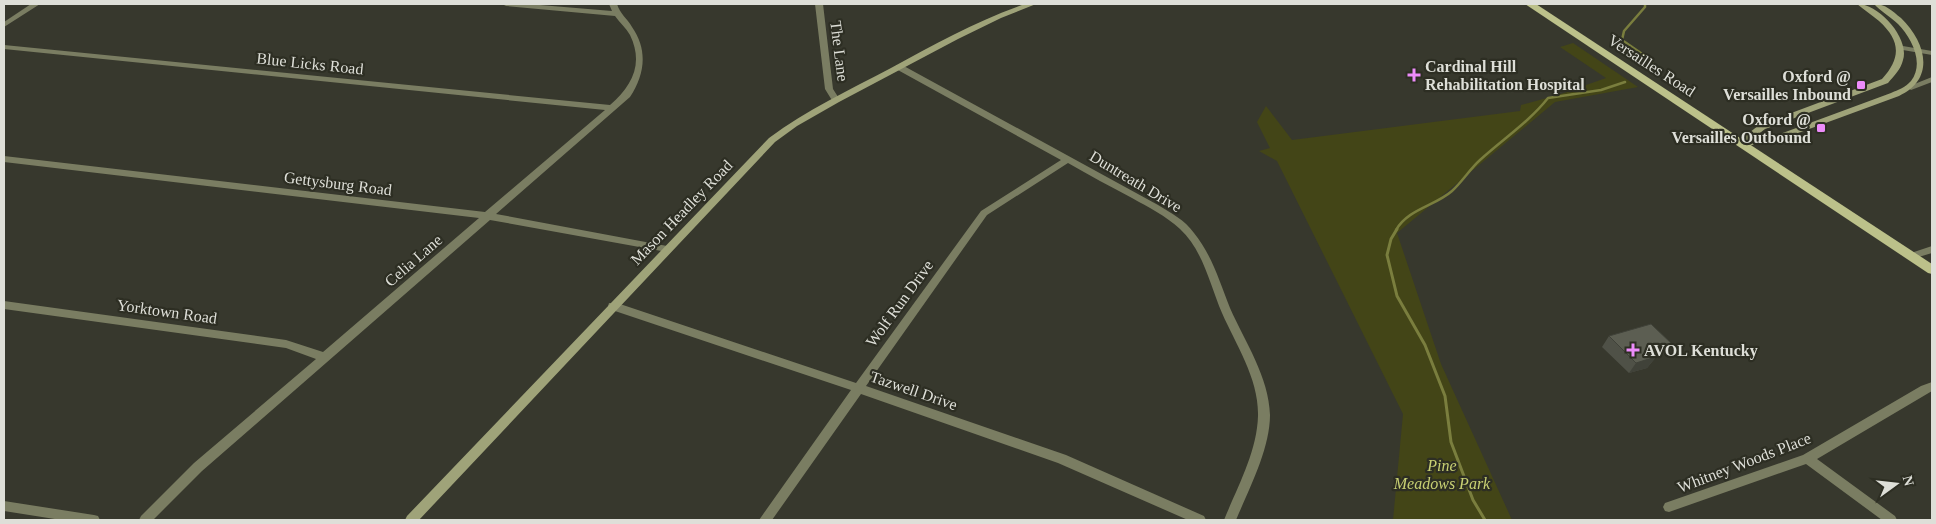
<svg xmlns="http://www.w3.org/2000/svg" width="1936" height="524" font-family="Georgia,serif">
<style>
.green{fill:#434517}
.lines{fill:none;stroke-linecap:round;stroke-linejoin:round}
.stream-far1{stroke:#7a7e3e;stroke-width:2.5}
.stream{stroke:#7a7e3e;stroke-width:3}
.street{fill:#7a7d62;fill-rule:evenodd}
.secondary{fill:#9fa379;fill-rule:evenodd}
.primary{fill:#bcc18a;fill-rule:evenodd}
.wall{fill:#4f5147}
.shaded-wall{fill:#404239}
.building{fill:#5c5e52;stroke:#404239}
.poi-dot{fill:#ed8cfa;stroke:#2d2e23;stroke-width:2}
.labels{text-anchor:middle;stroke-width:4.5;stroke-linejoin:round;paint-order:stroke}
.street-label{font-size:16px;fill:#dedfd8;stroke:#2d2e23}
.poi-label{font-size:16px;font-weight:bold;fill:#dedfd8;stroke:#2d2e23;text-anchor:start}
.park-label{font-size:16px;font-style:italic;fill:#c8d073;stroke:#2d2e23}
</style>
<rect width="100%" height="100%" fill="#37382d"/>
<!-- green -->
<path class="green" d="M1573,43L1638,87L1555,102L1397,233L1441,364L1512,520H1393L1403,414L1277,161L1259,151L1270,148L1257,122L1266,106L1292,140L1520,111L1521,105L1558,95L1606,78L1560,47Z"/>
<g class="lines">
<!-- stream-far1 -->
<path class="stream-far1" d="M1645,4V7L1624,31L1622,40L1648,58L1659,71
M1396,230C1408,209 1435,206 1452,191C1462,182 1470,169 1480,160C1503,139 1529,122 1548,98L1601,90L1625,82"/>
<!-- stream -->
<path class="stream" d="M1397,229L1391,239L1387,255L1397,296L1425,345L1445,396L1451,442L1473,500L1485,520"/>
<!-- street -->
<path class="street" d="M31,4H40L4,27V22Z
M502,4H528L612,11L609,4H617C620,14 627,18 632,27C648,50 645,74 630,97L496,214L667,246L670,247L672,249L670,251L667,252L490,220L202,471L153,520H139L141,516L194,463L316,359L286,348L4,309V301L286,340L323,352L479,218L4,162V156L485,212L605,110L4,49V45L610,105C632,86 644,64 630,35C626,28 620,23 615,16L506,6Z
M815,4H823L833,89L840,100L836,103L833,102L825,89Z
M1897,45L1932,51V55L1897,49Z
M896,65H902L1158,205C1171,213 1185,220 1194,233C1212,255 1220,283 1230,308C1245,342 1269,377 1270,415C1270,449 1249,489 1236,520H1224C1237,488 1257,452 1258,416C1259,379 1236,345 1222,313C1210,285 1203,250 1180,229C1166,216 1148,207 1132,198C1111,187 1089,175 1068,163L987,215L866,386L1066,455L1204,516L1206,520H1188L1058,463L861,394L772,520H759L851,390L609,309L608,306L609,303H617L856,383L981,211L1061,160L896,69Z
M1932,77V82L1911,90L1907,87Z
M1932,246V253L1912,259L1907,256L1908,254Z
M1932,382V391L1817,459L1895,516L1897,520H1882L1806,464L1669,512L1665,511L1663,507L1665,503L1803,455L1921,386Z
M4,501L94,515L98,516L100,520H61L4,511Z"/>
<!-- secondary -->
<path class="secondary" d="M1025,4H1036L1001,18L958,39L839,102L797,126L775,142L419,520H405L407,516L769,138C807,110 849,90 891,68C935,44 978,20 1025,4Z
M1857,4C1878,3 1910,38 1903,60C1901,69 1894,76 1888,83L1765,129L1752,139L1777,135L1891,93C1898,90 1906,87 1911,81C1925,63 1911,37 1898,24C1891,17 1880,11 1874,4C1886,4 1892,11 1901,18C1926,42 1936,79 1899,96L1782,139L1742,147L1739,146L1738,144L1739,141L1759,125L1882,79C1901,58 1901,41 1879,21C1872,15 1864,10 1857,4Z"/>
<!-- primary -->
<path class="primary" d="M1525,4H1536L1932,264V274L1928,273Z"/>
</g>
<!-- wall -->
<path class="wall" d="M1609,336L1672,344L1664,354L1656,357L1647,368L1629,373L1602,347Z"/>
<!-- shaded-wall -->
<path class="shaded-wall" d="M1672,344L1664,354L1656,357L1647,368L1629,373L1636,363L1656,348Z"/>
<!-- building -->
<path class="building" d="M1651,324L1672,344L1656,348L1659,352L1652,354L1655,357L1636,363L1609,336Z"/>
<!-- markers -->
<g class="poi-dot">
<path d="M1411.5 67.5h5v5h5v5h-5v5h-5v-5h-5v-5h5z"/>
<rect x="1856" y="80" width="10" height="10" rx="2.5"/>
<rect x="1816" y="123" width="10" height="10" rx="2.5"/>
<path d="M1630.5 342.5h5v5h5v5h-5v5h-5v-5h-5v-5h5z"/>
</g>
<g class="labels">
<!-- street labels -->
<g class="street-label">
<text transform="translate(840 51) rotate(83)" y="6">The Lane</text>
<text transform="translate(310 63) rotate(6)" y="6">Blue Licks Road</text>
<text transform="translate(1652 65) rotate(33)" y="6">Versailles Road</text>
<text transform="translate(1136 181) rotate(31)" y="6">Duntreath Drive</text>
<text transform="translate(338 183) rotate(7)" y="6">Gettysburg Road</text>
<text transform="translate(681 212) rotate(-46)" y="6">Mason Headley Road</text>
<text transform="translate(413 260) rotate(-41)" y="6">Celia Lane</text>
<text transform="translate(899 303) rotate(-54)" y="6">Wolf Run Drive</text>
<text transform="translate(167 311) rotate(8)" y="6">Yorktown Road</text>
<text transform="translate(914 390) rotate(19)" y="6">Tazwell Drive</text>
<text transform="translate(1744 462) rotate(-21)" y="6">Whitney Woods Place</text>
</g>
<!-- poi labels -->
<g class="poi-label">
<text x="1425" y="72">Cardinal Hill<tspan x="1425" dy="18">Rehabilitation Hospital</tspan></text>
<text x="1851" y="82" text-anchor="end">Oxford @<tspan x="1851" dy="18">Versailles Inbound</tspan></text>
<text x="1811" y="125" text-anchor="end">Oxford @<tspan x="1811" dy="18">Versailles Outbound</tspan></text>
<text x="1644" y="356">AVOL Kentucky</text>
</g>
<!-- park labels -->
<g class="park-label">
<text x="1442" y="471">Pine<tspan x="1442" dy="18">Meadows Park</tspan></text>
</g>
</g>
<!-- border -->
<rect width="1936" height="524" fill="none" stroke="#dedfd8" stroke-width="10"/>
<!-- north arrow -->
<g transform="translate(1896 484) rotate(75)" stroke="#2d2e23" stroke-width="4" paint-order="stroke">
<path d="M0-4L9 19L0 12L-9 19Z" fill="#dedfd8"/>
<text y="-8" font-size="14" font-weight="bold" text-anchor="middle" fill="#dedfd8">N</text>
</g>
</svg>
